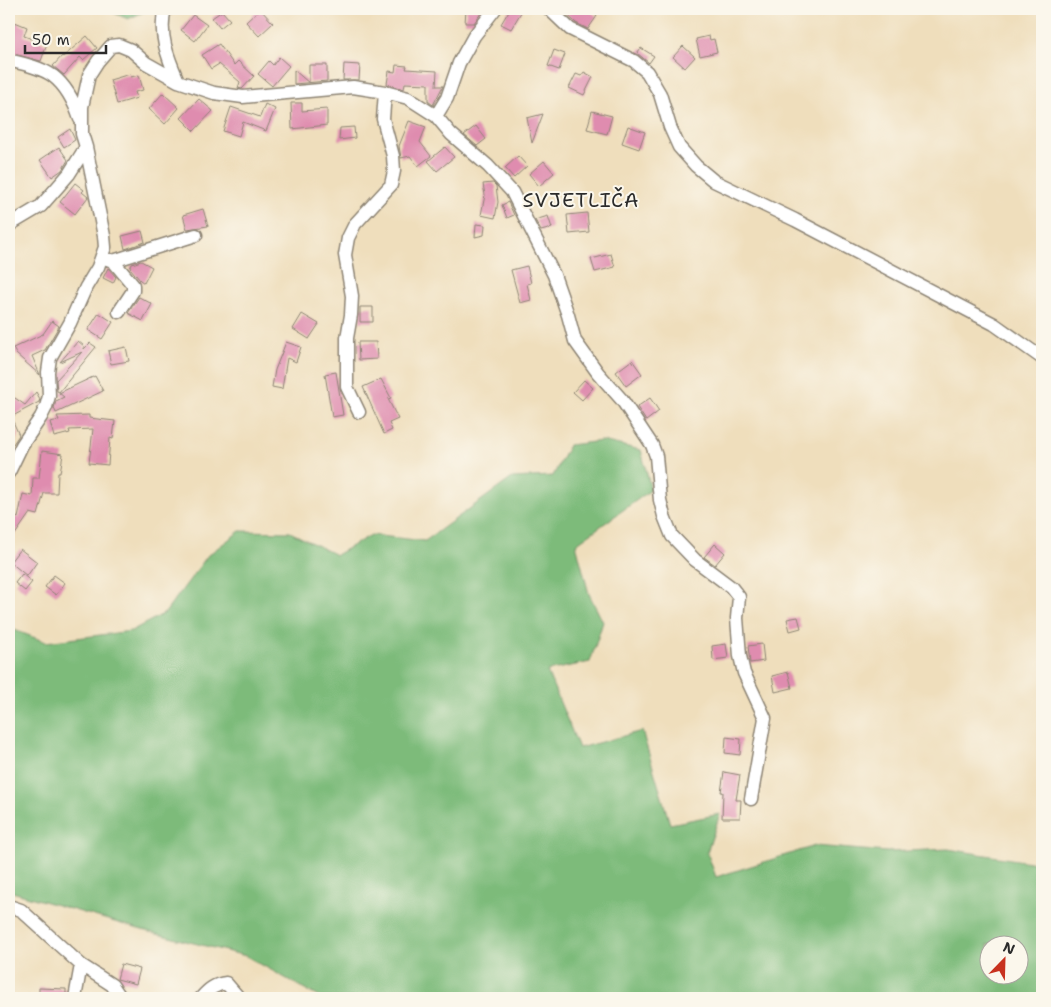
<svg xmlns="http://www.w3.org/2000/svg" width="1051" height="1007" font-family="'Shantell Sans',sans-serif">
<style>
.forest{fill:#7dbb7a;stroke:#547352;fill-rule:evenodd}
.building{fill:#df8caf}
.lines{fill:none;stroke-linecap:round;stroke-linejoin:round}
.minor-casing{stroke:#8d8474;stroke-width:15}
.minor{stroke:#fff;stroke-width:12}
.labels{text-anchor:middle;stroke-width:4;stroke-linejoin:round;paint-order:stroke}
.quarter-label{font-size:20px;letter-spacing:1px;fill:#2b2b2b;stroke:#fbf7ec}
</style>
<rect width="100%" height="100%" fill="#fbf7ec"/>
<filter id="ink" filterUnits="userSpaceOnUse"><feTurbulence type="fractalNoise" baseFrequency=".02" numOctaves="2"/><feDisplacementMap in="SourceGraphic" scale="10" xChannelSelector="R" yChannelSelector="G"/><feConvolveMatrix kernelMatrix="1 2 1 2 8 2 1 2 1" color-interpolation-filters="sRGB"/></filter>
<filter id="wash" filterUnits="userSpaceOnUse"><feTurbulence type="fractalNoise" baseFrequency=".0096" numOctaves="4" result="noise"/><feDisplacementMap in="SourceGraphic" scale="20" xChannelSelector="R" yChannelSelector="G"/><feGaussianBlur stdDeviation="1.12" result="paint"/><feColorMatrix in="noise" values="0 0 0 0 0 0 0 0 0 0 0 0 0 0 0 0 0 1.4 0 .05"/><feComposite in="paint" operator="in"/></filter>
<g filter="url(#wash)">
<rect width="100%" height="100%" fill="#efdebc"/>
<!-- forest -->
<path class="forest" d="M105,9H150L128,19Z
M602,441L641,450L651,490L576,544L589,594L603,622L590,662L547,671L579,748L642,731L670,824L720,814L707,852L716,877L815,846L887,852L948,849L1042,864V998H321L246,956L149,932L9,891V628L46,642L131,631L165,613L208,555L240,531L290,532L336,555L371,535L425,541L512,478L553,476L569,445ZM988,944H1018V974H988Z"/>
<g id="blocks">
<!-- building -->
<path class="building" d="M260,9L273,23L259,36L246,22Z
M466,9H484L474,23H465Z
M510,9H523L511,29L501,24Z
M561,9H587L597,16L588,29L576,23Z
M222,11L230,20L220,28L212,18Z
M193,15L207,25L195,41L181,30Z
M15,22L27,27L24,36L47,44L41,61L9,53V38Z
M87,36L97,48L83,60L80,57L64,75L53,66L62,56L63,57Z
M709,36L710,40L714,39L717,52L700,56L696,39Z
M219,44L234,65L238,61L254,76L242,89L238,88L240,82L219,64L211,69L202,55Z
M683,46L695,57L685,68L673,57Z
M641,48L654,56L649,63L637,53Z
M554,50L565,54L559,70L548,66Z
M279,57L289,66L272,86L258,74L269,61L273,65Z
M344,64L360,65L359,80H343Z
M309,65H327V81L294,84V70L309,83Z
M396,65L407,66L406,69L437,71L436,86H443L433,105L428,101V84L405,83L404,89L387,84L389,71L395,72Z
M584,72L593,77L584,95L569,88L576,74L581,76Z
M130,74L131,77L139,75L143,90L135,92L137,98L117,104L110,80Z
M163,93L179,108L165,124L149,109Z
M199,99L213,111L194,131L181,118Z
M291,103H302V111L327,109V125L292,129Z
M265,104L275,109L266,131L243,122L239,136L223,131L231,107L260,117Z
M592,111L612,116L607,134L587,129Z
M543,114L532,143L527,118Z
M409,121L426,127L420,142L431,156L418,166L410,156L401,158L399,146Z
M476,126L486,139L477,146L464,135Z
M628,126L645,132L639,149L622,143Z
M354,127L355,138L339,140L340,128Z
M70,129L75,140L64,147L58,137Z
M59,147L68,160L62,170L52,177L40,160Z
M445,147L454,157L437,171L428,161Z
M518,156L527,166L514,178L505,168Z
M544,161L554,173L539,186L529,174Z
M75,183L84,190L82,192L88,197L75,214L60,202Z
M493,183L496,186L498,202L495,218L481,215L485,195L483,184Z
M508,202L514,215L507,218L502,205Z
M203,209L208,226L187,229L183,215Z
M587,213L589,232L569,234L567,215Z
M548,216L552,228L541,231L535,220Z
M476,224L485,225L484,235L475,237Z
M142,231L145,242L125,249L122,236Z
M611,254L615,267L595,272L591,259Z
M141,261L152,267L144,283L140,280L130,268L132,264Z
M527,266L531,283L527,284L531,300L520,303L511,270Z
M108,268L116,277L113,283L103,278Z
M139,297L152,304L143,321L128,313Z
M360,307H373V322H360Z
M99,313L113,322L102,339L88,330Z
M302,314L319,324L309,339L293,329Z
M52,321L59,326L45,350L32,356L40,375L16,354L13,348L43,334Z
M78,341L84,346V349L90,343L96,347L59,392L57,391L56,380L82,352L60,362Z
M286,342L301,347L296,362L287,358L282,389L272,387L275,370Z
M358,342H376L377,359L359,360Z
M126,347L129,361L111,364L108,351Z
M632,360L642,374L626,386L616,372Z
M336,372L343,415L332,417L325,374Z
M95,376L103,391L56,413L54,408L56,401L64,397L59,393Z
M381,379L391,398L388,399L398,419L389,423L392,430L384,434L363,387Z
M584,380L593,388L582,400L573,392Z
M36,392L40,399L39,402L11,417L19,435L13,444L9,446V402L15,398L25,405Z
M650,398L659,411L646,421L637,407Z
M89,415V418L115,421L113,439L110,438L108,465L89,463L93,429L69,430L70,433L54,437L50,422L59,420L57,416Z
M42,451L63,454L60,473H58L57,493H44L38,515L30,513L14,536V532L9,528V521L13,515L18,518L23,494L32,496L33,478H39Z
M715,544L725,553L715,565L704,557Z
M20,549L37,562L27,576L10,562Z
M22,574L32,582L25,591L15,583Z
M54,575L65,583L56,595L45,587Z
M798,617L801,628L790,631L787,619Z
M726,644L728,658L713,660L712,646Z
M762,644L764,661L750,663L748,646Z
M788,672L792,688L775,692L772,676Z
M726,737L741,739L740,755L725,753Z
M724,772L740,775L736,800H741L740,818H722L723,792H721Z
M121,964L140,969L136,984L117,979Z
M39,988L66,989V998H39Z"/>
</g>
</g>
<g filter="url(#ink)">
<use href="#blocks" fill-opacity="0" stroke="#8d8474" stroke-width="1"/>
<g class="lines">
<!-- minor casing -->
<g class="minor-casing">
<path id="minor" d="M165,9C158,34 168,58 178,81
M549,9L570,29L634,61L647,72L660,94L670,127L679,147L696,166L714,181L795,220L994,324L1042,358
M12,61C25,64 42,68 53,76C66,86 75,104 80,119
M436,116L447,98L459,63L474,36L495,9
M9,225L41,206L69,174L86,147
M102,257L113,261L196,235
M113,261L133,285V291L119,312
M359,412L347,387V338L351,315L352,296L345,255L348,238L355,224L391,185L394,171L393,156L383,119L385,92
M9,472L22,445L41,417L46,407L49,396L48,372L50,358L70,323L86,287L98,267L105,247L104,236L86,147L82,134V107L89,75L98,61L111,46L119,45L131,50L146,63L178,81L214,93L243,97L353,87L385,92L408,98L436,116L451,134L488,166L512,192L554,275L568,315L575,341L598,373L622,400L652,445L656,456L660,500L664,516L672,536L695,560L731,587L739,597L737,618L740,656L744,673L765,718L751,799
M9,906L21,910L81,965L112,985L121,998
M75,998L81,965
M201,998C208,990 215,984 226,983L239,998"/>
</g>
<!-- minor -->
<use href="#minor" class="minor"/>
</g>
</g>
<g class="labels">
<!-- quarter labels -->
<g class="quarter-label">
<text x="581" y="207">SVJETLIČA</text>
</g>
</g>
<!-- margin -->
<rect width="1051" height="1007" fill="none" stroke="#fbf7ec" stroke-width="30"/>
<!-- north arrow -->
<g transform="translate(1004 960) rotate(23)"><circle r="24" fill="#fbf7ec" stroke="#a8a59f"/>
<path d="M0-4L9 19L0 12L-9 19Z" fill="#c8321e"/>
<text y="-8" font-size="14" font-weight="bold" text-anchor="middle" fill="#2b2b2b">N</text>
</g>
<!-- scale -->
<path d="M25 45v8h81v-8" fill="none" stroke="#2b2b2b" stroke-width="2.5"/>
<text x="32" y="45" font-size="15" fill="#2b2b2b" stroke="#fbf7ec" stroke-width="4" paint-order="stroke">50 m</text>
</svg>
